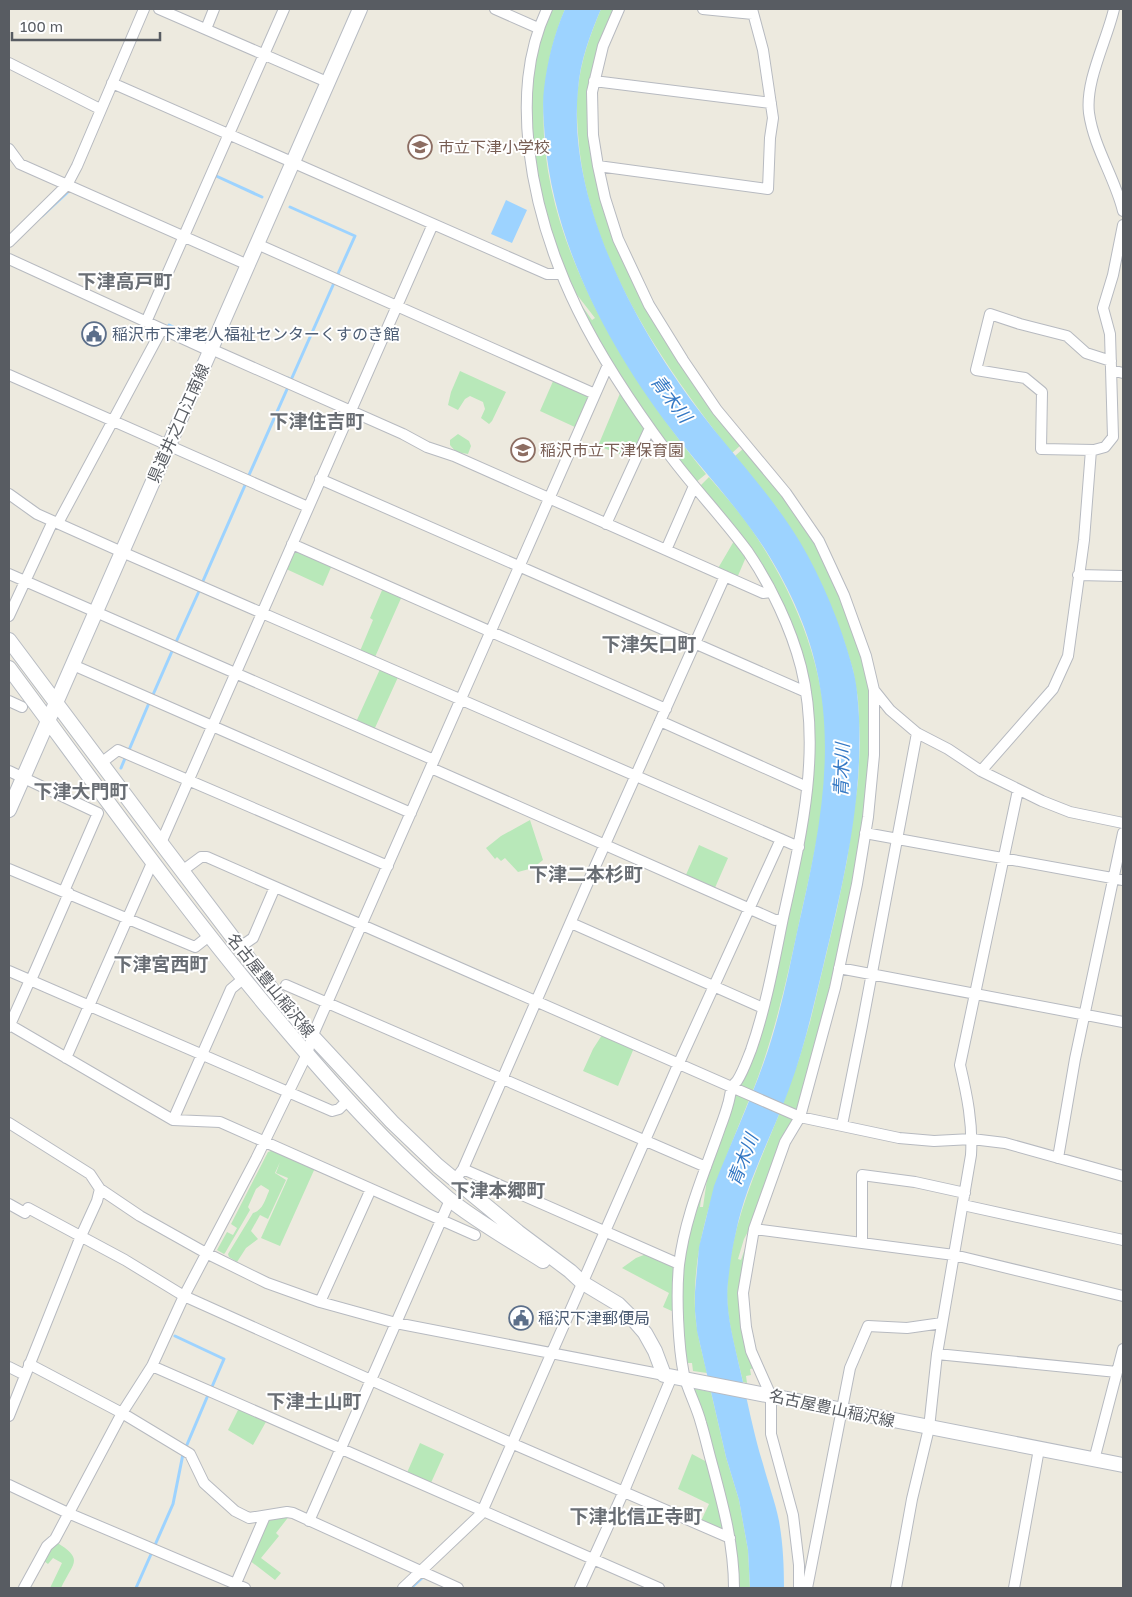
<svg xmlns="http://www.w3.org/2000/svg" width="1132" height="1597" font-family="'Golos Text','Noto Sans JP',sans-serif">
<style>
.green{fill:#b8e8b9}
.water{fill:#9dd3ff}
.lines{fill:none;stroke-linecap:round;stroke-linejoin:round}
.stream{stroke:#9dd3ff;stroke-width:3}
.street-casing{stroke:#b7bac0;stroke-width:12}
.secondary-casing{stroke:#b8bcc3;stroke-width:16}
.street{stroke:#fff;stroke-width:10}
.secondary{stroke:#fff;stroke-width:14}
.labels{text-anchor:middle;stroke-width:4;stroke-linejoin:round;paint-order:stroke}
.education-label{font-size:16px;fill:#785e54;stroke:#fff;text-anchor:start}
.service-label{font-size:16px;fill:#4e5e75;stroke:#fff;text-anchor:start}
.street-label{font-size:16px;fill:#585c62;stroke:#fff}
.water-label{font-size:18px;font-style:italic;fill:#3378c4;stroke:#fff}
.quarter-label{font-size:19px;font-weight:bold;fill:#696e74;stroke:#fff}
</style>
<rect width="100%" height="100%" fill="#edeadf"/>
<!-- green -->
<path class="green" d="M551,9H565C496,173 606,349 706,474L695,483L671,452L610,362L575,296L592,320L595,318L567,282L543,209L530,131L532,71L541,31Z
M601,9H615L598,49L595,176L646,306L742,444L732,453C660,361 586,254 578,134C577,119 576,103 578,88C581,60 590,35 601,9Z
M460,371L506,392L492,421L489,424L481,418L485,409L483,402L470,396L465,399L458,410L448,405L451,392Z
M554,379L589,395L590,399L577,428L540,411Z
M621,391L645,427L633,459L598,446Z
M458,434L469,441L471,446L468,454L456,452L450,445V440Z
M744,448L783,496L816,544L840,592L863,658L871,690L870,765L862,835L846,915L824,1012L797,1112L782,1106L799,1059L810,1022L837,909L847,860L858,782L860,743L858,699L853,670L843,638L779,511L735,456Z
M709,477C724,495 740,512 752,530C794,592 824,663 826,738C828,797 814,857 801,914C788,975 775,1035 752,1093L736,1086L765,1017L813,732L785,613L699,487Z
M734,541L746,557L737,578L717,570Z
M293,550L332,565L323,586L284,568Z
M383,588L402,596L375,657L360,651L373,620L370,618Z
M381,667L399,675L374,730L356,722Z
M530,820L543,860L533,868L518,872L505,858L501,861L497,857L495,859L486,848L501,836Z
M699,845L728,858L714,890L685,877Z
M602,1035L634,1048L618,1086L583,1071L593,1049Z
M733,1093L749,1100C722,1167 692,1235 695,1309C696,1331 702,1352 707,1373L693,1371L692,1363H687L683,1339L681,1282L693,1209L704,1178L700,1207H703L709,1165Z
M780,1112L793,1119L752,1224L744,1239L738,1259L741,1260L749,1237L740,1293L755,1368L750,1369L751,1375L746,1376L747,1383L743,1382C737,1355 727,1322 727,1295C728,1230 756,1171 780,1112Z
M274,1150L283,1154V1156L284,1154L315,1168L280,1246L261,1238L288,1178L276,1173L280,1162L275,1173L286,1180L268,1219L260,1215L251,1231L258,1239L246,1248L237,1262L229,1257L228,1254L253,1213C263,1210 265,1200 269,1191V1190L261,1185L256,1189L248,1207L250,1210L225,1253L224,1254L217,1250L227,1232L233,1235L237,1228L231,1224L268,1152Z
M649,1253L672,1264L676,1270L674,1312L663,1307L669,1293L622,1268L636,1258Z
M692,1388L711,1392L726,1457L739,1500L748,1550L750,1588H737Z
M239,1408L267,1420L253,1445L228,1430Z
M420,1443L444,1454L430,1485L406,1475Z
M692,1454L707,1462L726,1527L722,1531L701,1521L709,1504L678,1489Z
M290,1515L276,1533L279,1536L261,1558L281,1573L275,1580L249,1560L269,1518Z
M56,1542C85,1560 73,1562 61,1588H50L62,1563L53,1558L48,1564L44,1561L48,1548Z"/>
<!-- water -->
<path class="water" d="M565,9H601C590,35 580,61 578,90C567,198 633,323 697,408C731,453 771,494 800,542C822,579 841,625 852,666C857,683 858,700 859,717C863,801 843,885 823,967C813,1008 804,1049 789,1089C772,1136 746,1182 736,1232C732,1248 730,1265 728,1282C725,1310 733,1338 739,1365C747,1398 753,1432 763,1464C768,1483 775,1501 779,1521C783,1543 784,1566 784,1588H750L748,1550L739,1500L726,1457L697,1331L695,1311V1292L699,1247L714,1186C730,1145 749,1104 764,1062C779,1020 788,975 797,932C817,845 837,756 816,667C806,620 779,567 751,529C726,494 696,463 671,429C608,347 554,244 545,140C544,123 542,105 544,89C547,62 554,34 565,9Z
M506,200L527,210L512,243L491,234Z"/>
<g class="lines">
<!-- stream -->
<path class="stream" d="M214,175L262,197
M290,207L355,236L337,276
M42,216L69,191
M169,325L196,338
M288,378L291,380L334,283
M249,475L288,387
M203,581L246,483
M176,642L200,589
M152,697L173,649
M129,750L149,703
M121,768L126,756
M175,1336L224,1359L211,1389
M186,1447L208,1395
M155,1545L173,1504L183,1454
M136,1588L152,1552
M411,1588L422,1578"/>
<!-- street casing -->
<g class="street-casing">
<path id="street" d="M159,9L327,82
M495,9L538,28
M547,9C526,54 524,101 529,149C543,267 599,360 668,453C693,487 723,518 748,552C771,586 791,628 801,667C822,750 801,837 783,918C774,962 766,1007 751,1050C747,1060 743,1072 737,1081C735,1083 733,1085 732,1087C731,1089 729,1102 728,1104C726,1112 723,1120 720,1128C704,1174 685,1216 679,1265C676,1295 678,1345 684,1375C688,1391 697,1407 701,1423C705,1436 708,1450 712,1464C723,1505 734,1545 734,1588
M619,9L603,46L592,92L593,135L598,166L605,198L618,239L649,305L683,360L717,410L786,493L819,541L844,595L866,656L874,690V755L868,817L857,884L835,988L800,1117L785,1142L754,1229L743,1293L746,1327L751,1351L771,1396V1434L793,1515L799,1565V1588
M703,9L753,14
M1114,9C1107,40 1085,81 1089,113C1094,148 1115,178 1123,211
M206,29L214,9
M9,63L100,109
M594,81L771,103
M112,83L547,274H560
M9,149L20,164L248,265
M598,166L768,189L770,138L773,118L763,50L752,9
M9,242L67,185L77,166L144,9
M257,244L595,394
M9,259L210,351
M146,322L284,9
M211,349L403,434L427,447L454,456L763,593L771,592
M1111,361L1086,353L1067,336L1020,324L990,314L976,370L1025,378L1042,392L1041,449L1094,450L1105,447L1113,437L1110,334L1103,308L1113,275L1123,225
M1111,370L1123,373
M9,375L308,507
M320,479L806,692
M9,494L37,514L122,552L799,847
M58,523L162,329
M606,524L650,428
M292,544L666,709
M666,550L694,486
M9,574L434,760
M1078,575L1123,576
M9,616L53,521
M73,665L411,813
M874,690L890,710L917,733L948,749L981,771L1042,801L1070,812L1123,823
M9,701L22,707
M660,721L807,787
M101,763L118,750L388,866
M431,768L775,920L783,918
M9,771L98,813L64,891
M981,771L1053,689L1068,656L1084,540L1091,450
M865,833L1123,880
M161,843L433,224
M9,869L195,947L209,936
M182,871L201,857H207L800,1117L899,1138L934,1141L972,1139L1005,1143L1123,1176
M571,923L763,1008
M240,947L253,938L275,887
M839,968L1123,1022
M9,971L332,1111L339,1109L348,1100
M31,980L69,893
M286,985L706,1167
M10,1025L173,1120L220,1122L475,1235
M9,1027L30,980
M66,1058L152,863
M173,1120L231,989L243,979
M9,1123L90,1174L100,1189L140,1216L206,1253L267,1283L320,1302L396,1323L664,1375
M842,1125L862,1026L917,733
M1058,1158L1075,1059L1123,833
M463,1169L679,1264
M454,1181L463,1169L589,880L725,576
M9,1204L25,1213L28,1208L125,1260L184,1296L511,1443L730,1538
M963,1205L1123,1240
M754,1229L954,1255L1123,1296
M862,1243V1175L915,1182L965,1193
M320,1302L371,1189
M937,1354L1117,1372
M29,1364L122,1413L190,1454L204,1483L235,1511L249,1518L287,1512L293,1513L458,1588
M152,1366L659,1588
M9,1367L25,1375
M9,1416L81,1236L97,1201L100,1189
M1094,1460L1123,1349
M9,1485L68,1513L245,1588
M309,1521L450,1200
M236,1583L265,1516
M24,1588L47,1546L55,1539L122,1413L152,1366L184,1296L256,1159L307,1054L312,1037L608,365
M403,1588L481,1514L678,1065L781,839
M580,1588L624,1491L672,1376
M807,1588L850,1368L868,1326L907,1328L942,1323
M896,1588L912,1499L929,1428L937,1354L971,1155C973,1124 967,1095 960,1065L1018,790
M1014,1588L1039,1449"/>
</g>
<!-- secondary casing -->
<g class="secondary-casing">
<path id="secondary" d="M9,640L161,843L274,992L301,1024L392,1122L438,1166L518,1232L570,1271L583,1283L618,1304L632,1318L645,1333L655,1351L664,1375L1123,1465
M9,668C99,789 186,912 284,1027C335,1087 388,1147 449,1199C476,1221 513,1242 543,1261
M9,810L360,9"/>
</g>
<!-- street -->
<use href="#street" class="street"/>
<!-- secondary -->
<use href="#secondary" class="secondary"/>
</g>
<!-- icons -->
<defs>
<g id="school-ring" transform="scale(1.25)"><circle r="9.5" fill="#fff" stroke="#8d6e63" stroke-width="1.5"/><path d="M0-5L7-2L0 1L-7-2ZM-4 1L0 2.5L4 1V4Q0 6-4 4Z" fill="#8d6e63"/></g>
<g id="civic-ring" transform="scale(1.25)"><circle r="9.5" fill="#fff" stroke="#5c6f8a" stroke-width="1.5"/><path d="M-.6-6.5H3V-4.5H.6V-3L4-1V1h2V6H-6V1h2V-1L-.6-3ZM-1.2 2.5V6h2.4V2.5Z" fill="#5c6f8a"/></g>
</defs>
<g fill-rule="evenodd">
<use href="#school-ring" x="420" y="147"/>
<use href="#civic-ring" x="94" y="334"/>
<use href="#school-ring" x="523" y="450"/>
<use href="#civic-ring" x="521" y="1318"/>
</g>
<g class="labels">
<!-- education labels -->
<g class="education-label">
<text x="438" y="153">市立下津小学校</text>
<text x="540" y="456">稲沢市立下津保育園</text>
</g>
<!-- service labels -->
<g class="service-label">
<text x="112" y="340">稲沢市下津老人福祉センターくすのき館</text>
<text x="538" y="1324">稲沢下津郵便局</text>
</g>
<!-- street labels -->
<g class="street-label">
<text transform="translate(178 423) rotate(-66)" y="6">県道井之口江南線</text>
<text transform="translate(271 985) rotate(51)" y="6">名古屋豊山稲沢線</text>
<text transform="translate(832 1408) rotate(12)" y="6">名古屋豊山稲沢線</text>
</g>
<!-- water labels -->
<g class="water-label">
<text transform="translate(671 399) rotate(53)" y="6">青木川</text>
<text transform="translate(842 770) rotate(-88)" y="6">青木川</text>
<text transform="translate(743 1160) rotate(-69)" y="6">青木川</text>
</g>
<!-- quarter labels -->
<g class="quarter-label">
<text x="125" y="288">下津高戸町</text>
<text x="317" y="428">下津住吉町</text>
<text x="649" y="651">下津矢口町</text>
<text x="81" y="798">下津大門町</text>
<text x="586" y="881">下津二本杉町</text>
<text x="161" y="971">下津宮西町</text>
<text x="498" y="1197">下津本郷町</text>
<text x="314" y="1408">下津土山町</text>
<text x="636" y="1523">下津北信正寺町</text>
</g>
</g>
<!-- border -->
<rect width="1132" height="1597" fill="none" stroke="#585c62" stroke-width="20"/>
<!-- scale -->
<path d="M12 32v8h148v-8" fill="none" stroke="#585c62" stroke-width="2.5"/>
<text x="20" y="32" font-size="15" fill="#585c62" stroke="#ffffff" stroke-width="4" paint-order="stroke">100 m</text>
</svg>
